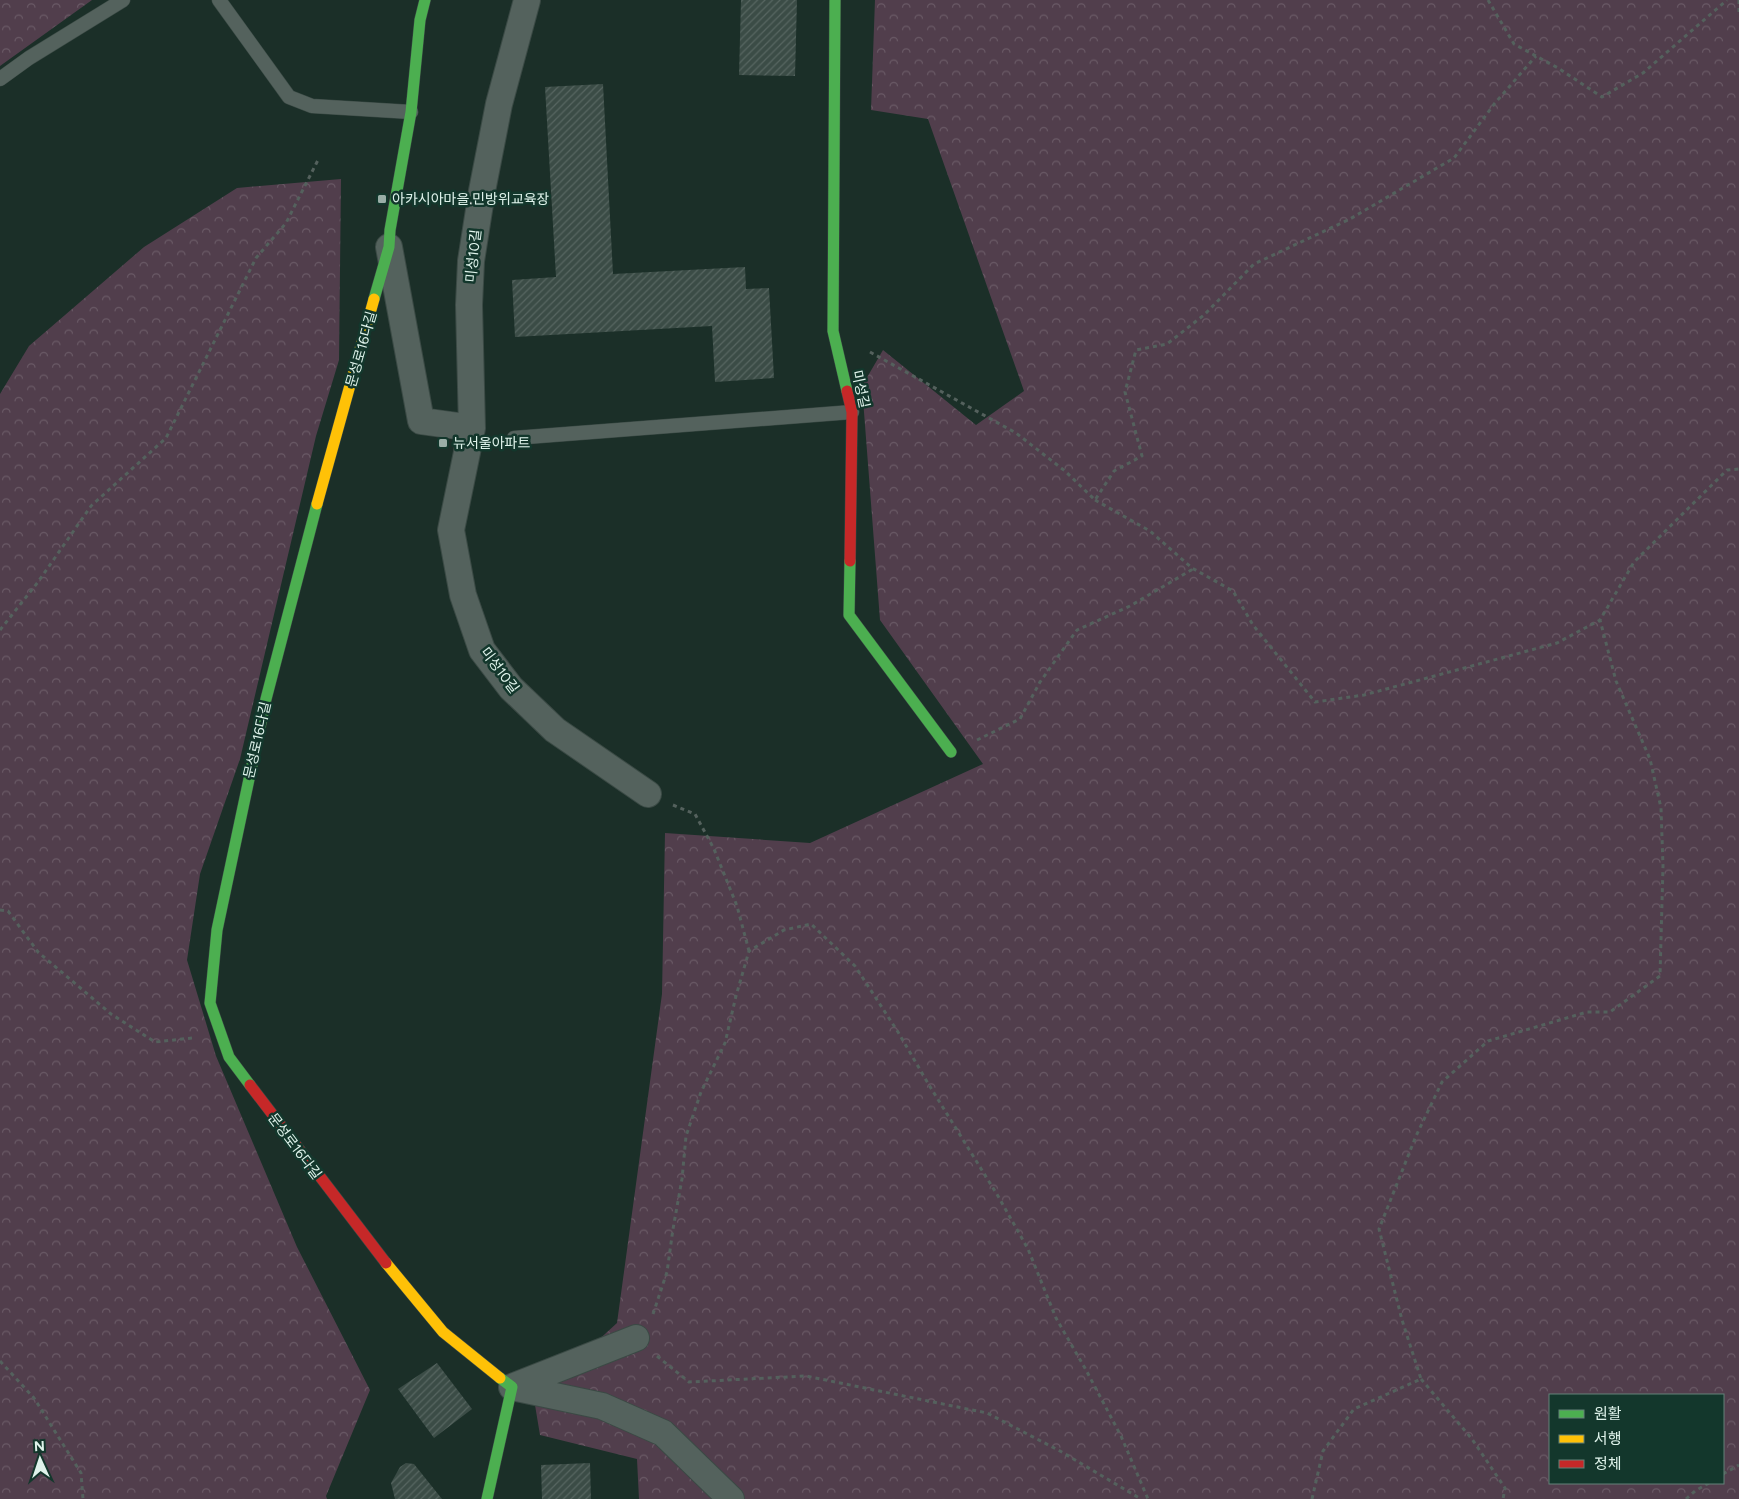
<svg xmlns="http://www.w3.org/2000/svg" width="1739" height="1499" font-family="Figtree,'Noto Sans KR',sans-serif">
<style>
.forest{fill:url(#forest-crowns);fill-rule:evenodd}
.building{fill:url(#building-hatch)}
.lines{fill:none;stroke-linecap:round;stroke-linejoin:round}
.lane-casing{stroke:#3b4a45;stroke-width:15}
.street-casing{stroke:#3b4a45;stroke-width:28}
.fast-casing{stroke:#3b4a45;stroke-width:12}
.slow-casing{stroke:#3b4a45;stroke-width:12}
.jam-casing{stroke:#3b4a45;stroke-width:12}
.path{stroke:#54615d;stroke-width:3;stroke-dasharray:4 4;stroke-linecap:butt}
.lane{stroke:#54625d;stroke-width:14}
.street{stroke:#54625d;stroke-width:26}
.fast{stroke:#4caf50;stroke-width:11}
.slow{stroke:#ffc107;stroke-width:11}
.jam{stroke:#c62828;stroke-width:11}
.poi-dot{fill:#9aaea7;stroke:#13372c;stroke-width:2}
.labels{text-anchor:middle;stroke-width:5;stroke-linejoin:round;paint-order:stroke}
.poi-label{font-size:14px;fill:#dff3eb;stroke:#13372c;text-anchor:start}
.street-label{font-size:14px;fill:#dff3eb;stroke:#13372c}
</style>
<defs>
<pattern id="forest-crowns" width="20" height="18" patternUnits="userSpaceOnUse" patternTransform="scale(1.25)"><rect width="20" height="18" fill="#513e4c"/><path d="M2 6a3 3 0 1 1 6 0M12 15a3 3 0 1 1 6 0" fill="none" stroke="#6a5a66"/></pattern>
<pattern id="building-hatch" width="6" height="6" patternUnits="userSpaceOnUse" patternTransform="scale(1.25)"><rect width="6" height="6" fill="#3b4c46"/><path d="M-1 1l2-2M0 6l6-6M5 7l2-2" fill="none" stroke="#576661"/></pattern>
</defs>
<rect width="100%" height="100%" fill="#1b2f28"/>
<!-- forest -->
<path class="forest" d="M0,0H92L0,66Z
M875,0H1739V1499H639L637,1459L540,1435L534,1399L617,1323L662,994L665,833L810,843L983,764L880,620L862,386L883,350L976,425L1024,391L928,119L871,110ZM1550,1395H1723V1483H1550Z
M341,179L339,360L316,436L240,759L200,874L187,960L216,1056L297,1247L370,1390L326,1496L327,1499H0V394L29,346L144,247L237,188Z"/>
<!-- building -->
<path class="building" d="M741,0H797L795,76L739,75Z
M603,84L613,274L745,267L746,289L769,288L774,378L715,382L712,326L515,337L512,280L556,277L545,87Z
M437,1363L472,1409L434,1438L398,1389Z
M406,1463L414,1464L442,1499H395L391,1483L400,1467Z
M590,1463L591,1499H542L541,1465Z"/>
<g class="lines">
<!-- lane casing -->
<g class="lane-casing">
<path id="lane" d="M219,0L289,97L312,106L411,112
M0,79L29,58L123,0
M514,438L852,412"/>
</g>
<!-- street casing -->
<g class="street-casing">
<path id="street" d="M527,0L499,104L482,191L471,261L469,305L472,428L451,530L463,595L482,650L511,688L555,730L648,794
M389,247L421,421L472,428
M636,1338L512,1387L602,1406L663,1433L731,1499"/>
</g>
<!-- fast casing -->
<g class="fast-casing">
<path id="fast" d="M835,0L833,331L847,391
M374,299L389,247L390,230L411,112L420,20L425,0
M850,561L849,615L951,752
M250,1085L229,1057L210,1003L217,930L266,699L317,504
M487,1499L512,1387L500,1378"/>
</g>
<!-- slow casing -->
<g class="slow-casing">
<path id="slow" d="M317,504L374,299
M386,1263L443,1332L500,1378"/>
</g>
<!-- jam casing -->
<g class="jam-casing">
<path id="jam" d="M847,391L852,412L850,561
M250,1085L386,1263"/>
</g>
<!-- path -->
<path class="path" d="M1488,0L1514,44L1558,68L1602,97L1643,73L1727,0
M1739,0V14
M870,352L1016,433L1065,471L1095,500L1114,471L1142,456L1125,392L1136,350L1167,344L1204,315L1254,264L1350,219L1454,158L1495,103L1536,56
M1095,500L1150,531L1192,568L1233,591L1253,625L1315,702L1364,695L1557,643L1600,620
M0,630L38,582L91,506L166,438L256,258L286,223L318,160
M977,740L1020,719L1040,682L1077,630L1130,606L1193,569
M673,805L695,814L714,849L737,906L749,951
M0,910L8,911L38,952L111,1014L155,1042L192,1038
M653,1314L667,1272L673,1229L682,1179L686,1136L701,1092L725,1043L736,996L749,951L784,930L811,924L855,966L898,1032L929,1085L998,1196L1028,1249L1056,1318L1086,1370L1121,1436L1148,1499
M657,1356L689,1382L806,1376L987,1413L1060,1451L1141,1499
M0,1361L34,1398L81,1473L83,1499
M1421,1379L1472,1439L1505,1488L1503,1499
M1723,1474L1739,1465
M1312,1499L1323,1451L1354,1409L1421,1379L1402,1320L1379,1229L1416,1136L1442,1082L1488,1041L1587,1012H1610L1660,976L1663,866L1661,808L1650,759L1616,681L1600,620L1634,562L1727,470L1739,469
M1686,1499L1695,1491L1709,1483"/>
<!-- lane -->
<use href="#lane" class="lane"/>
<!-- street -->
<use href="#street" class="street"/>
<!-- fast -->
<use href="#fast" class="fast"/>
<!-- slow -->
<use href="#slow" class="slow"/>
<!-- jam -->
<use href="#jam" class="jam"/>
</g>
<!-- markers -->
<g class="poi-dot">
<rect x="377" y="194" width="10" height="10" rx="2.5"/>
<rect x="438" y="438" width="10" height="10" rx="2.5"/>
</g>
<g class="labels">
<!-- poi labels -->
<g class="poi-label">
<text x="392" y="204">아카시아마을.민방위교육장</text>
<text x="453" y="448">뉴서울아파트</text>
</g>
<!-- street labels -->
<g class="street-label">
<text transform="translate(473 256) rotate(-84)" y="5">미성10길</text>
<text transform="translate(361 349) rotate(-74)" y="5">문성로16다길</text>
<text transform="translate(861 389) rotate(78)" y="5">미성길</text>
<text transform="translate(500 670) rotate(53)" y="5">미성10길</text>
<text transform="translate(257 740) rotate(-77)" y="5">문성로16다길</text>
<text transform="translate(295 1146) rotate(53)" y="5">문성로16다길</text>
</g>
</g>
<!-- legend -->
<rect x="1549" y="1394" width="175" height="90" fill="#13372c" stroke="#658278"/>
<rect x="1559" y="1410" width="25" height="8" fill="#4caf50" stroke="#658278"/>
<text x="1594" y="1419" font-size="15" fill="#dff3eb">원활</text>
<rect x="1559" y="1435" width="25" height="8" fill="#ffc107" stroke="#658278"/>
<text x="1594" y="1444" font-size="15" fill="#dff3eb">서행</text>
<rect x="1559" y="1460" width="25" height="8" fill="#c62828" stroke="#658278"/>
<text x="1594" y="1469" font-size="15" fill="#dff3eb">정체</text>
<!-- north arrow -->
<g transform="translate(40 1459) rotate(357)" stroke="#13372c" stroke-width="4" paint-order="stroke">
<path d="M0-4L9 19L0 12L-9 19Z" fill="#dff3eb"/>
<text y="-8" font-size="14" font-weight="bold" text-anchor="middle" fill="#dff3eb">N</text>
</g>
</svg>
